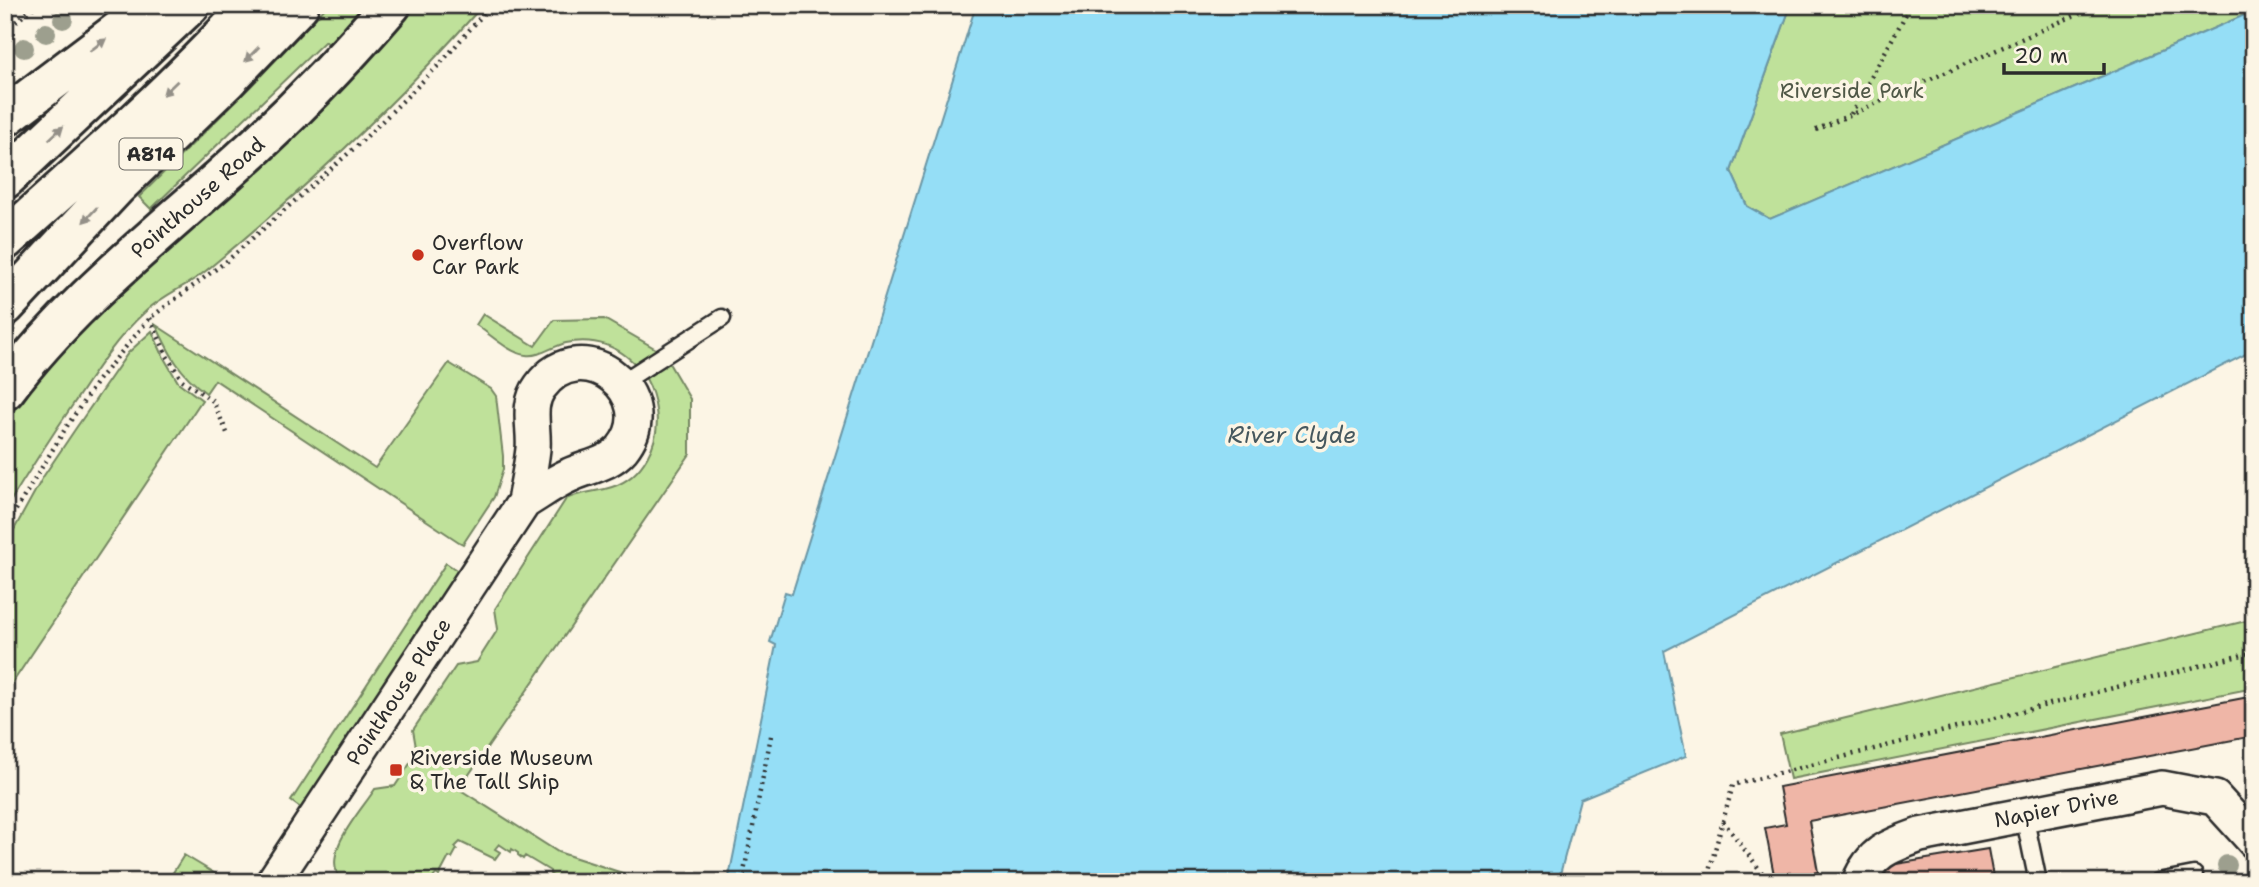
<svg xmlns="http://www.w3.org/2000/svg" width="2259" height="887" font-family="'Shantell Sans',sans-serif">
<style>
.green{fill:#bfe19a;stroke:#758662;stroke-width:2}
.water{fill:#95def6;stroke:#6b96a5;stroke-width:2}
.building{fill:#efb6a7;stroke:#2b2b2b;stroke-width:2}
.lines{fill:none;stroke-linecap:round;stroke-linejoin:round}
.service-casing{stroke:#2b2b2b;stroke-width:21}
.minor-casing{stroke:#2b2b2b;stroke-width:38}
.tertiary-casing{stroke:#2b2b2b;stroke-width:44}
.primary-casing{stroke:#2b2b2b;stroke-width:44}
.path{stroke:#2b2b2b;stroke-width:4.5;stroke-dasharray:2 5;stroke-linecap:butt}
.service{stroke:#fcf5e5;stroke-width:16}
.minor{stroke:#fcf5e5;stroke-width:33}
.tertiary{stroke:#fcf5e5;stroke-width:38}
.primary{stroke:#fcf5e5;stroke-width:38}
.tree{fill:#9d9f8e}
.oneway{fill:#949088}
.poi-dot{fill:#c8321e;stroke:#fcf5e5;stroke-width:2.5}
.labels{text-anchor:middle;stroke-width:7;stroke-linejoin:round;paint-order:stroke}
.shield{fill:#fcf5e5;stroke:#6a6863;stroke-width:2}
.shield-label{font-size:19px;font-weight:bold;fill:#2b2b2b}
.park-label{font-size:21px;fill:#505847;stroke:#fcf5e5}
.street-label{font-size:21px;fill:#2b2b2b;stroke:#fcf5e5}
.poi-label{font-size:21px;fill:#2b2b2b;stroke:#fcf5e5;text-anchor:start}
.water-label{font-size:23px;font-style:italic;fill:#46585e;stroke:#fcf5e5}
</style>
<rect width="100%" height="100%" fill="#fcf5e5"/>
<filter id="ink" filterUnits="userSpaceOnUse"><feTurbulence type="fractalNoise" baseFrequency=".0143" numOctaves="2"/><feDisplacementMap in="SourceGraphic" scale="14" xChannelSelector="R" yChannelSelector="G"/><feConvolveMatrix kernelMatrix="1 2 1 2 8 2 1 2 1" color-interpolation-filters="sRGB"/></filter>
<g filter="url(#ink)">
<!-- green -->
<path class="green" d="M328,5H368L331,46L325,41L151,209L139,197L250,87Z
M417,5H483C399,101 305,189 207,270C188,286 164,294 146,311C117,337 95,371 74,403C50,438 27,474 5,510V418L20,398L100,309L323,107Z
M1791,5H2254V11L1770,219L1747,206L1731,171Z
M483,314L535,346L554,320L604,319L663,353L690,399V454L459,789L558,852L650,882H578L575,880L573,882L566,877L557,879L550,874V871L525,856L523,859L518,855V853L512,849L511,852L499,844L495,849L500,852L495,859L460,842L455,847L457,849L452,858L449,857L439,876L436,874L431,881L429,879L427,882H342C319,854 359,814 375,789L395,786L417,753L413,730L456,666L477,662L498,629L495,609L566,499C580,492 597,492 612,487C643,477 661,442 656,410C650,365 613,334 566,343C553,346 539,357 526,355C509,353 490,334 476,325Z
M156,325L375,468L449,363L491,389L496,396L503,456V469L494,497L463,544L459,542L215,380L206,393C179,373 170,355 156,325Z
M152,331L164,358L178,382L202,400L5,694V546L43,477L74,431L128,353Z
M446,563L458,571L302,809L291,801Z
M2254,619V688L1790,779L1780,734Z
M184,855L219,876L225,882H167Z"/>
<!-- water -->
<path class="water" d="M976,5H1791L1731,171L1747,206L1770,219L2254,11V350L1664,651L1686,756L1580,799L1558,882H728L776,645L770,642L785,592L792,594Z"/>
<!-- building -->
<path class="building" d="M2254,696V736L1809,821L1818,872L1775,880L1765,828L1786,824L1779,787Z
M1988,849L1994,882H1887L1884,866Z"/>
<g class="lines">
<!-- service casing -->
<g class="service-casing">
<path id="service" d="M621,383L722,318
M2024,815L2038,882
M2158,882L2194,875"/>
</g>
<!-- minor casing -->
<g class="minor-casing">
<g id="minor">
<path id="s1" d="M273,882L524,502C527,484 531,467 533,449C535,428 526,406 540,387C582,329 665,396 622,449C609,464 587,467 570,475C554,482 539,493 524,502"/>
<path id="s2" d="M1859,882C1872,851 1890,846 1920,835L2162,788L2215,798L2254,841"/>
</g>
</g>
<!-- tertiary casing -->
<g class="tertiary-casing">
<g id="tertiary">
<path id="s3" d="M5,390C70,303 156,237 236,164C291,115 343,61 391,5"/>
</g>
</g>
<!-- primary casing -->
<g class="primary-casing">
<path id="primary" d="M5,117L153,5
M5,179L190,5
M5,240C90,164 175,89 252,5
M5,306L116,187L226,81L299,5"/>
</g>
<!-- path -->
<path class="path" d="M5,31L36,5
M1851,114L1911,5
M1816,130L2098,5
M150,318L167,356L182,380L213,401L228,435
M5,528L67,426L98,380L150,318L228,260L360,143L439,65L491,5
M1723,821L1769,882
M742,882L772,731
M1706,882L1733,785L2254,652
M1793,882L1829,876"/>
<!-- service -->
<use href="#service" class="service"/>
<!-- minor -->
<use href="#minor" class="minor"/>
<!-- tertiary -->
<use href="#tertiary" class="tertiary"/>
<!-- primary -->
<use href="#primary" class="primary"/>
</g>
<!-- trees -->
<g class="tree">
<circle cx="63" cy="19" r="10"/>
<circle cx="46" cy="33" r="10"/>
<circle cx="24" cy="48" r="10"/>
<circle cx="2227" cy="865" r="10"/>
</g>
<!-- one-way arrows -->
<defs><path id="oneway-solid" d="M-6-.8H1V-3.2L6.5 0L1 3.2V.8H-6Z" transform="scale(1.75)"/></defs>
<g class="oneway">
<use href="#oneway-solid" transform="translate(98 45) rotate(-37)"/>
<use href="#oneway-solid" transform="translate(252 54) rotate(134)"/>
<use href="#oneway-solid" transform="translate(170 88) rotate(136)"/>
<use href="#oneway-solid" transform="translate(56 133) rotate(-43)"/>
<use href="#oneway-solid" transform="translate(90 215) rotate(133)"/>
</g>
</g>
<!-- markers -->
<g class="poi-dot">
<circle cx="418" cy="255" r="7"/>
<rect x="389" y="763" width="14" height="14" rx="3.5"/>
</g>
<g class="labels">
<!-- shield labels -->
<rect class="shield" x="119.5" y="138.5" width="63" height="31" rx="5"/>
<g class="shield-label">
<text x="151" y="161">A814</text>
</g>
<!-- park labels -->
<g class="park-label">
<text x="1852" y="98">Riverside Park</text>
</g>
<!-- street labels -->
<g class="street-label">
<text dy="7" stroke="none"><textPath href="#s3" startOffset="273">Pointhouse Road</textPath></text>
<text dy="7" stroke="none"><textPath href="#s1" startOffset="228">Pointhouse Place</textPath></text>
<text dy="7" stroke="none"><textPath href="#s2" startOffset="219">Napier Drive</textPath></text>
</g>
<!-- poi labels -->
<g class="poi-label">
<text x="432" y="250">Overflow<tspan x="432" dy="24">Car Park</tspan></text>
<text x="410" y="765">Riverside Museum<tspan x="410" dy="24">&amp; The Tall Ship</tspan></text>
</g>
<!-- water labels -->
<g class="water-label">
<text x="1292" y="443">River Clyde</text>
</g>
</g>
<!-- margin -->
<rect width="2259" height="887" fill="none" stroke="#fcf5e5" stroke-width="28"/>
<rect x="14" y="14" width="2231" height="859" fill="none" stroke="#2b2b2b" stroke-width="2.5" filter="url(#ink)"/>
<!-- scale -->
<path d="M2004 63v10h100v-10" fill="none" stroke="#2b2b2b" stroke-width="3.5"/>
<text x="2014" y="63" font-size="21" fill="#2b2b2b" stroke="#fcf5e5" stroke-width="5" paint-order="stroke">20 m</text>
</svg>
